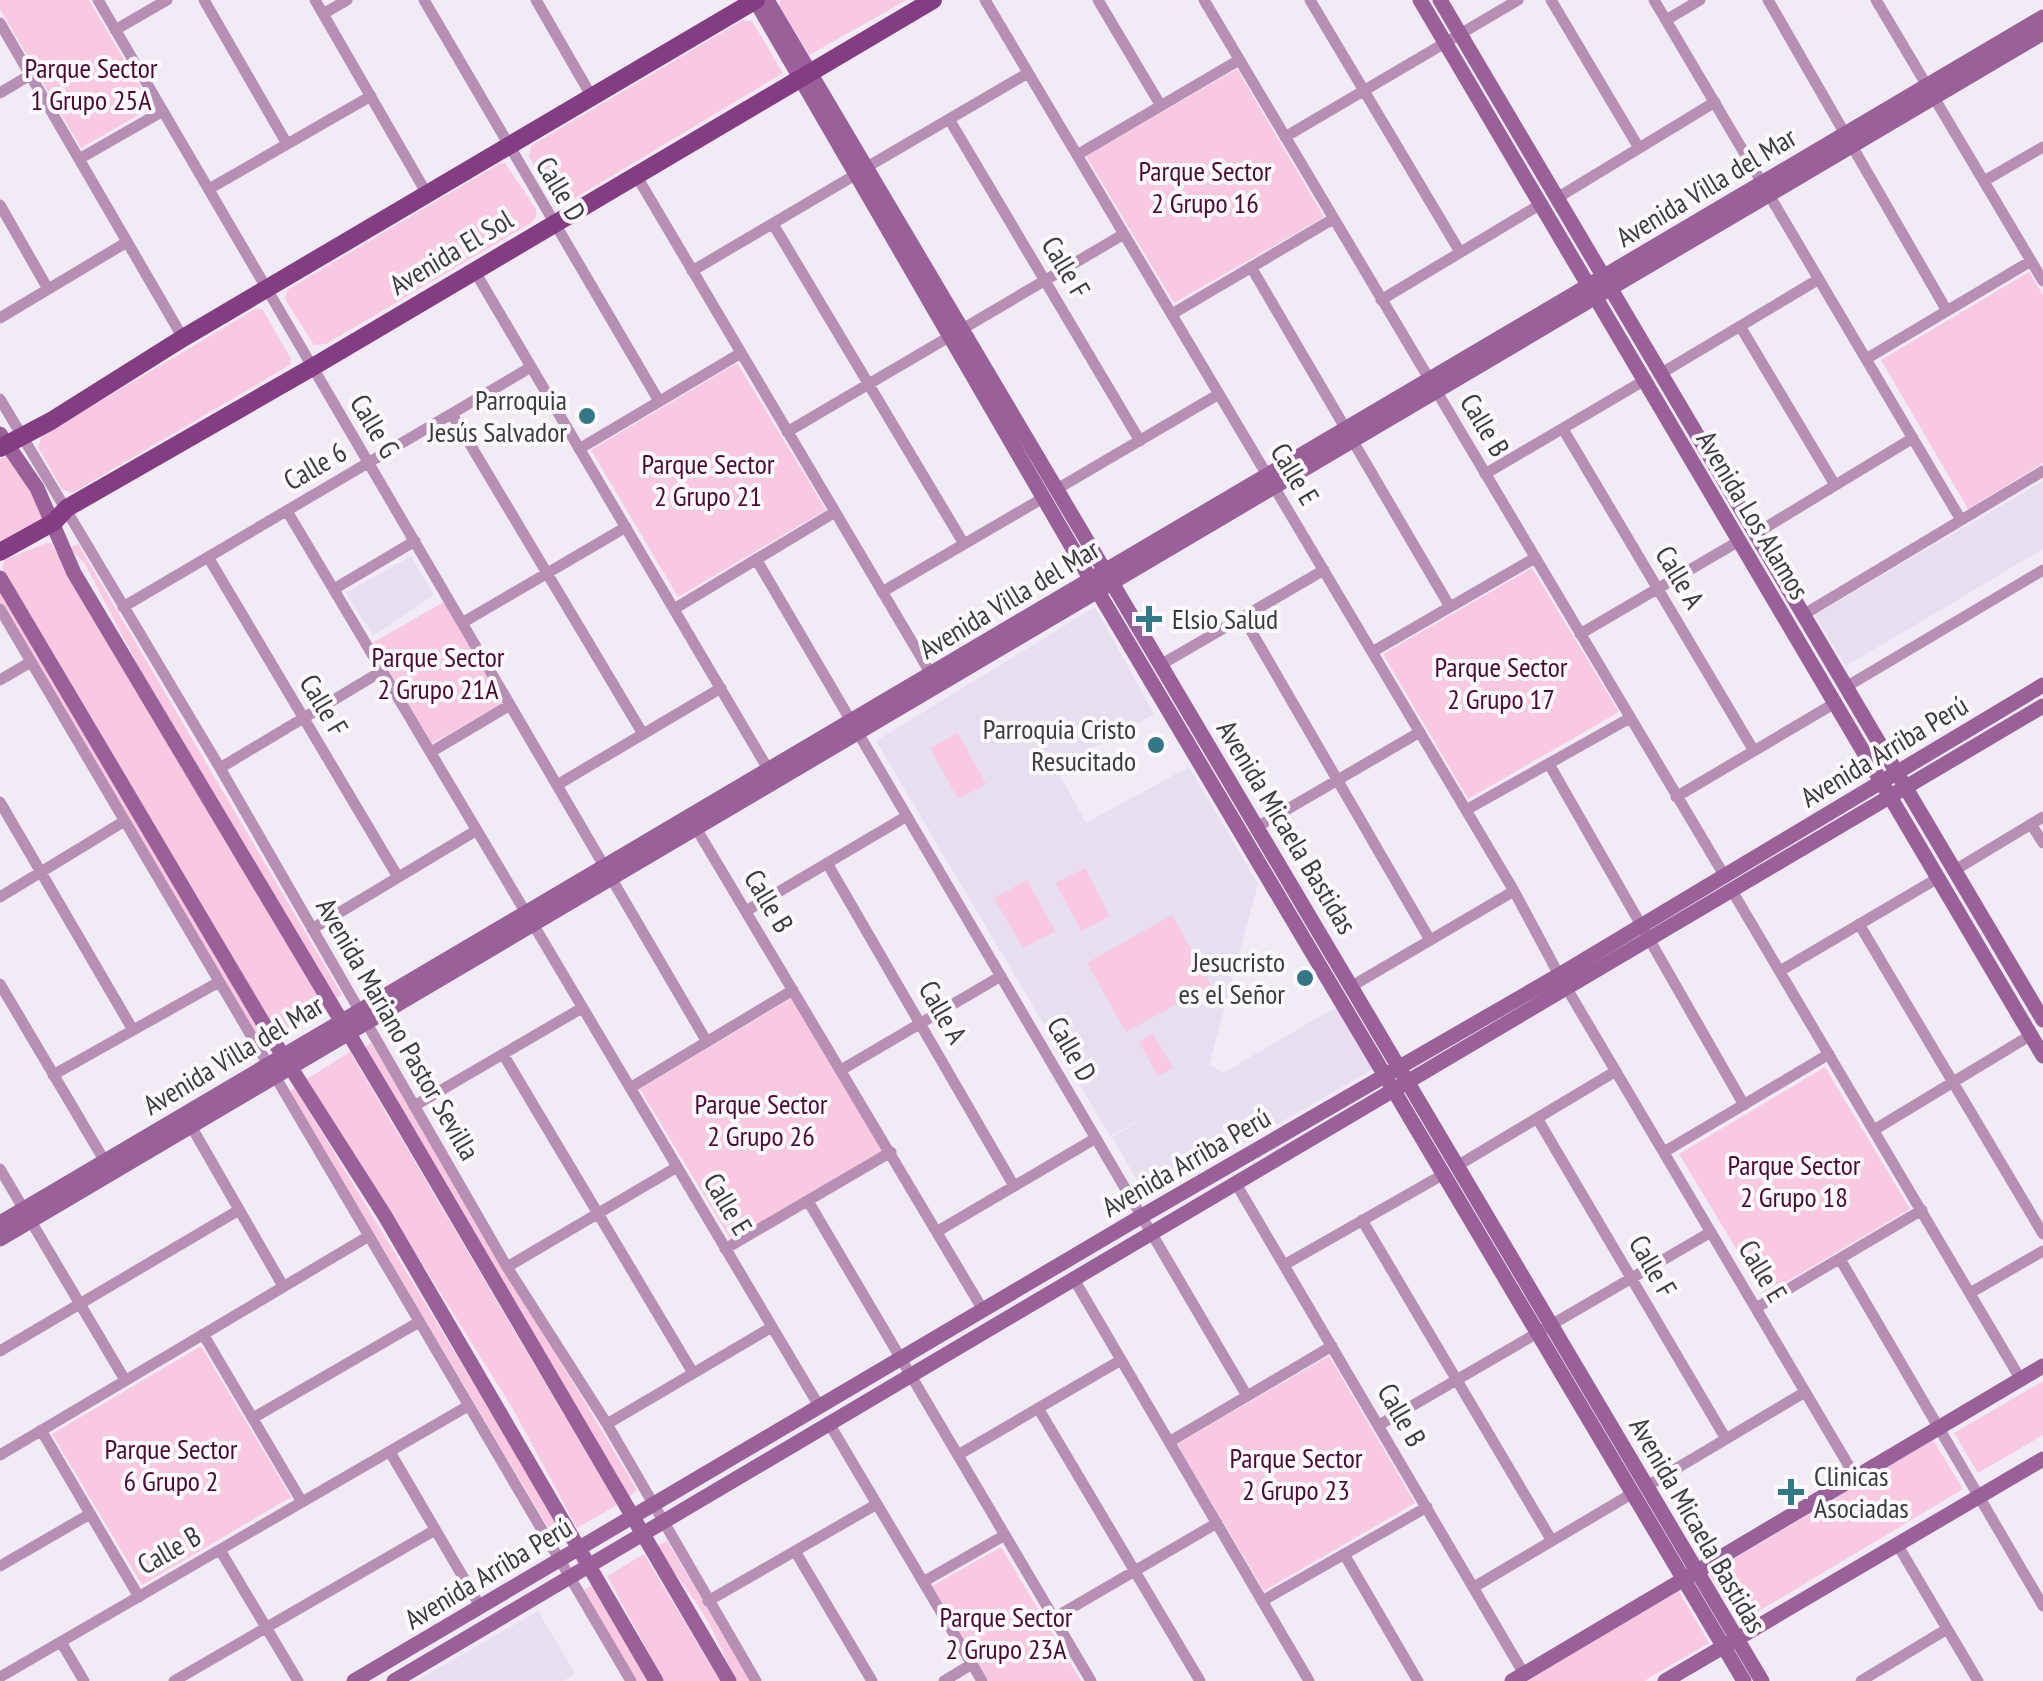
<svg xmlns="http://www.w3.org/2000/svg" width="2043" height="1681" font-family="'PT Sans Narrow',sans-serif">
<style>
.built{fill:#e7deef}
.green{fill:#f9c8e1}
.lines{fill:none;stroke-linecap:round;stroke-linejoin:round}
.street{stroke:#b78fb5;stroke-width:11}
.secondary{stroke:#9a6099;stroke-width:15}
.primary{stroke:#843c83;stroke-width:18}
.poi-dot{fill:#347888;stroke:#fcfafe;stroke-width:4}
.labels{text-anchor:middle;stroke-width:8;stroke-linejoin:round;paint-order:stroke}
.park-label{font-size:28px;fill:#4a0a33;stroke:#fcfafe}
.street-label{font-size:28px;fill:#3e3b40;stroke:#fcfafe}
.poi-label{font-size:28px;fill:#3e3b40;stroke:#fcfafe;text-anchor:end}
</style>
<rect width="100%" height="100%" fill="#f1ebf6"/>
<!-- built -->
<path class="built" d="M2043,481V549L1846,666L1815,615Z
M411,556L434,595L373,636L346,593Z
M1095,607L1154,714L1056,768L1086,823L1189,767L1258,884L1209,1065L1223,1073L1338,1006L1375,1068L1148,1199L1112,1137L1158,1110L1110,1136L876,741Z
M538,1611L575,1674L563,1681H416Z"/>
<!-- green -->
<path class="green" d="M0,0H89L152,107L81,148L0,9Z
M780,0H907L809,55L779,5Z
M743,20L752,21L783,73L570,201L557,202L529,157L531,146Z
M1237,69L1324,217L1174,303L1086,156Z
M505,163L536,209V217L531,223L326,344L314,345L285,299L287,290L499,164Z
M2029,272L2043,295V463L1968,509L1881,360Z
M257,308L263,310L291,359L290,365L72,493L62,489L38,447L42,436Z
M737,363L826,510L678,597L591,450Z
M7,456L13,458L45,519L0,546V459Z
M46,543H51L328,1009L278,1036L2,567L5,560Z
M78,544L342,995L334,999L138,665L85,564L70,548Z
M1532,568L1619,712L1468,799L1383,654Z
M0,590L264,1039L259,1042L0,603Z
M444,602L503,703L431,744L372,643Z
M958,733L986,784L958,799L930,748Z
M1085,868L1110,916L1081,931L1056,883Z
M1027,880L1055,931L1023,948L994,898Z
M1172,915L1211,985L1126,1032L1087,963Z
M792,998L883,1151L731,1240L640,1089Z
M1153,1034L1173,1068L1158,1076L1139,1042Z
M371,1043L637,1490L629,1497L364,1048Z
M350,1052L617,1505L577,1528L513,1409L307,1079Z
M1825,1067L1910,1209L1764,1295L1679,1154Z
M295,1088L565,1535L556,1541L290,1091Z
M201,1346L291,1497L142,1585L52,1434Z
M1329,1356L1415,1503L1264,1591L1177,1444Z
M2043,1381V1435L1978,1473L1954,1433Z
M1933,1440L1963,1489L1739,1623L1709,1574Z
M667,1541L750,1681H737C726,1662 719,1641 708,1622C693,1595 673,1573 657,1546Z
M1001,1547L1081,1681H988L932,1586Z
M644,1554L720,1681H664L607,1576Z
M594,1584L648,1681H637L582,1591Z
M1678,1590L1709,1643L1644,1681H1525Z"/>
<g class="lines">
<!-- street -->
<path class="street" d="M98,0L707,1042
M204,0L287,144
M315,0L427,194
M424,0L659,401
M536,0L592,97
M985,0L1514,891L1559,975
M1098,0L1161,106
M1204,0L1724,875
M1310,0L1460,252
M1551,0L1639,148
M1654,0L1961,520
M1768,0L1947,311
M1876,0L2043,281
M323,14L347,0
M1666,20L1700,0
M0,23L183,338
M115,30L167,0
M0,93L30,75
M949,119L1140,441
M1285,137L1518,0
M1077,155L1239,60
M79,159L163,111
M867,167L1028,73
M636,175L931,674
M1984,181L2043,147
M209,189L371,96
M1557,198L1715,102
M0,205L48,289
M773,224L964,544
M1251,267L1450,607
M474,270L768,769
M692,271L855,175
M1381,300L1541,204
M1172,314L1333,219
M0,318L127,242
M1740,326L1835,485
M1866,359L2031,261
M1660,374L1819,279
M0,399L220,768L507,1267L607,1424L756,1681
M452,414L643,734
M1563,429L1754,751
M787,432L1124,234
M579,449L741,353
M1485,474L1645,380
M1057,489L1219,394
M287,511L526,913
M1755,534L1913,438
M208,557L398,877
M756,559L1247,1396
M334,589L415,541
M882,592L1043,498
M123,607L531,367
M0,609L631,1681
M674,609L835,512
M1803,615L2043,471
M1243,617L1430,940
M462,623L626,527
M1580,634L1739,541
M1372,652L1535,558
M1162,664L1324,570
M0,680L29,663
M1846,687L2043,570
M431,752L510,705
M1549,764L1744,1105
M220,768L382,671
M557,785L721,688
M1676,797L1835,703
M0,802L133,1030
M1466,810L1630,718
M2031,824L2043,843
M1257,827L1420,732
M696,828L983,1310
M827,863L1014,1186
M1955,870L2043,817
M1731,889L2021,1380
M0,897L123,822
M746,911L907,816
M533,924L819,1406
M1859,924L2043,1234
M312,929L477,830
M1780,971L1938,878
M0,984L104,1160
M1352,986L1514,891
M1566,987L1856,1478
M503,1054L693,1373
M841,1070L1001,976
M53,1075L219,982
M630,1088L793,990
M414,1106L582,1008
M1537,1118L1726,1439
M191,1126L283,1286
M1874,1130L2031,1035
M1664,1152L1829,1054
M1457,1166L1616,1071
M0,1169L125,1380
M1235,1182L1524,1674
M808,1201L1091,1681
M1362,1220L1552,1541
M938,1231L1096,1138
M725,1249L891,1152
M1840,1259L2043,1606
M1284,1265L1444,1174
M507,1267L677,1167
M1075,1281L1309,1681
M1970,1293L2043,1251
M1756,1308L1922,1210
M203,1334L302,1502
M0,1351L239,1210
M1038,1408L1200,1681
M253,1418L419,1322
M607,1424L772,1327
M830,1425L982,1681
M1379,1425L1711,1232
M41,1430L139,1597
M1169,1442L1332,1346
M390,1452L480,1606
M0,1455L369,1236
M958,1455L1121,1360
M1647,1486L1805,1392
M1897,1544L1978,1681
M220,1550L298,1681
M795,1551L872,1681
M1344,1554L1418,1681
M0,1566L90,1514
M923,1582L1005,1535
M1474,1587L1633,1493
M708,1601L877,1504
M1262,1601L1427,1507
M1054,1618L1217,1523
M61,1642L84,1681
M0,1677L468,1406
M174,1681L435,1530
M944,1681L972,1664
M1861,1681L1947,1629"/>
<!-- secondary -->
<path class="secondary" d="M755,0L1091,580L1744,1681
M767,0L1762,1681
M1420,0L2043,1056
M1440,0L2043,1020
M0,434L37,488L74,573L398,1116L729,1681
M0,578L275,1043L385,1216L656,1681
M0,1223L2043,17
M0,1239L2043,33
M354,1681L1142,1216L1559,975L2043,685
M394,1681L2043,706
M1512,1681L2043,1366
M1665,1681L2043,1459"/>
<!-- primary -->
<path class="primary" d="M0,448L51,421L183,338L756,0
M0,552L54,522L67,508L311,368L933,0"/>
</g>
<!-- markers -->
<g class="poi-dot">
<circle cx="587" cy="416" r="10"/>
<path d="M1144 604h10v10h10v10h-10v10h-10v-10h-10v-10h10z"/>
<circle cx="1156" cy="745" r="10"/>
<circle cx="1305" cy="978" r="10"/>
<path d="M1786 1477h10v10h10v10h-10v10h-10v-10h-10v-10h10z"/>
</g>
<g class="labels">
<!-- park labels -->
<g class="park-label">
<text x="91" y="78">Parque Sector<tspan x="91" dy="32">1 Grupo 25A</tspan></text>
<text x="1205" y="181">Parque Sector<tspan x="1205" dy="32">2 Grupo 16</tspan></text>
<text x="708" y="474">Parque Sector<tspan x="708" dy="32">2 Grupo 21</tspan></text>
<text x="438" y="667">Parque Sector<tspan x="438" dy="32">2 Grupo 21A</tspan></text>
<text x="1501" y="677">Parque Sector<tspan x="1501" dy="32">2 Grupo 17</tspan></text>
<text x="761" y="1114">Parque Sector<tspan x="761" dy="32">2 Grupo 26</tspan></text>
<text x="1794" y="1175">Parque Sector<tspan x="1794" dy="32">2 Grupo 18</tspan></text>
<text x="171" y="1459">Parque Sector<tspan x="171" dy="32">6 Grupo 2</tspan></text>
<text x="1296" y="1468">Parque Sector<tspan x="1296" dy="32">2 Grupo 23</tspan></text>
<text x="1006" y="1627">Parque Sector<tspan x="1006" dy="32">2 Grupo 23A</tspan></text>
</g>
<!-- street labels -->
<g class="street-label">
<text transform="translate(1706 187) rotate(-31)" y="10">Avenida Villa del Mar</text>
<text transform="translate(561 189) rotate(59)" y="10">Calle D</text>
<text transform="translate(451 252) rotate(-31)" y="10">Avenida El Sol</text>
<text transform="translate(1066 267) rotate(59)" y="10">Calle F</text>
<text transform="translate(1485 425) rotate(59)" y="10">Calle B</text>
<text transform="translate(375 426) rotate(59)" y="10">Calle G</text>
<text transform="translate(315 466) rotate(-30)" y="10">Calle 6</text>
<text transform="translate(1295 474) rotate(59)" y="10">Calle E</text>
<text transform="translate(1753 515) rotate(59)" y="10">Avenida Los Alamos</text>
<text transform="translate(1680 577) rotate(59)" y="10">Calle A</text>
<text transform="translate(1009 599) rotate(-31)" y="10">Avenida Villa del Mar</text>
<text transform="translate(324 705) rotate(59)" y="10">Calle F</text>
<text transform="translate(1884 751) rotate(-31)" y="10">Avenida Arriba Perú</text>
<text transform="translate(1287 827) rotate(59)" y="10">Avenida Micaela Bastidas</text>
<text transform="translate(769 901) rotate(59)" y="10">Calle B</text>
<text transform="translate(943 1012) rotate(60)" y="10">Calle A</text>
<text transform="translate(398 1029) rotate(60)" y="10">Avenida Mariano Pastor Sevilla</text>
<text transform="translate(1072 1049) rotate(60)" y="10">Calle D</text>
<text transform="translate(233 1055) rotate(-31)" y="10">Avenida Villa del Mar</text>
<text transform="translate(1186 1162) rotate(-30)" y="10">Avenida Arriba Perú</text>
<text transform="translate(728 1204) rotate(59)" y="10">Calle E</text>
<text transform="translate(1653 1266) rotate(60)" y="10">Calle F</text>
<text transform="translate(1763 1271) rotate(59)" y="10">Calle E</text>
<text transform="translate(1402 1415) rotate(60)" y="10">Calle B</text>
<text transform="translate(1698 1525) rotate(60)" y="10">Avenida Micaela Bastidas</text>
<text transform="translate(169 1550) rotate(-30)" y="10">Calle B</text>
<text transform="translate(488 1573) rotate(-31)" y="10">Avenida Arriba Perú</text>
</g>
<!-- poi labels -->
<g class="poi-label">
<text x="567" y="410">Parroquia<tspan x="567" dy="32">Jesús Salvador</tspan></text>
<text x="1172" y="629" text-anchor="start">Elsio Salud</text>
<text x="1136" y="739">Parroquia Cristo<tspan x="1136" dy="32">Resucitado</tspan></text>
<text x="1285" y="972">Jesucristo<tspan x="1285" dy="32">es el Señor</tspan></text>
<text x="1814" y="1486" text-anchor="start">Clinicas<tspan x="1814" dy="32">Asociadas</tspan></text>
</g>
</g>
</svg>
